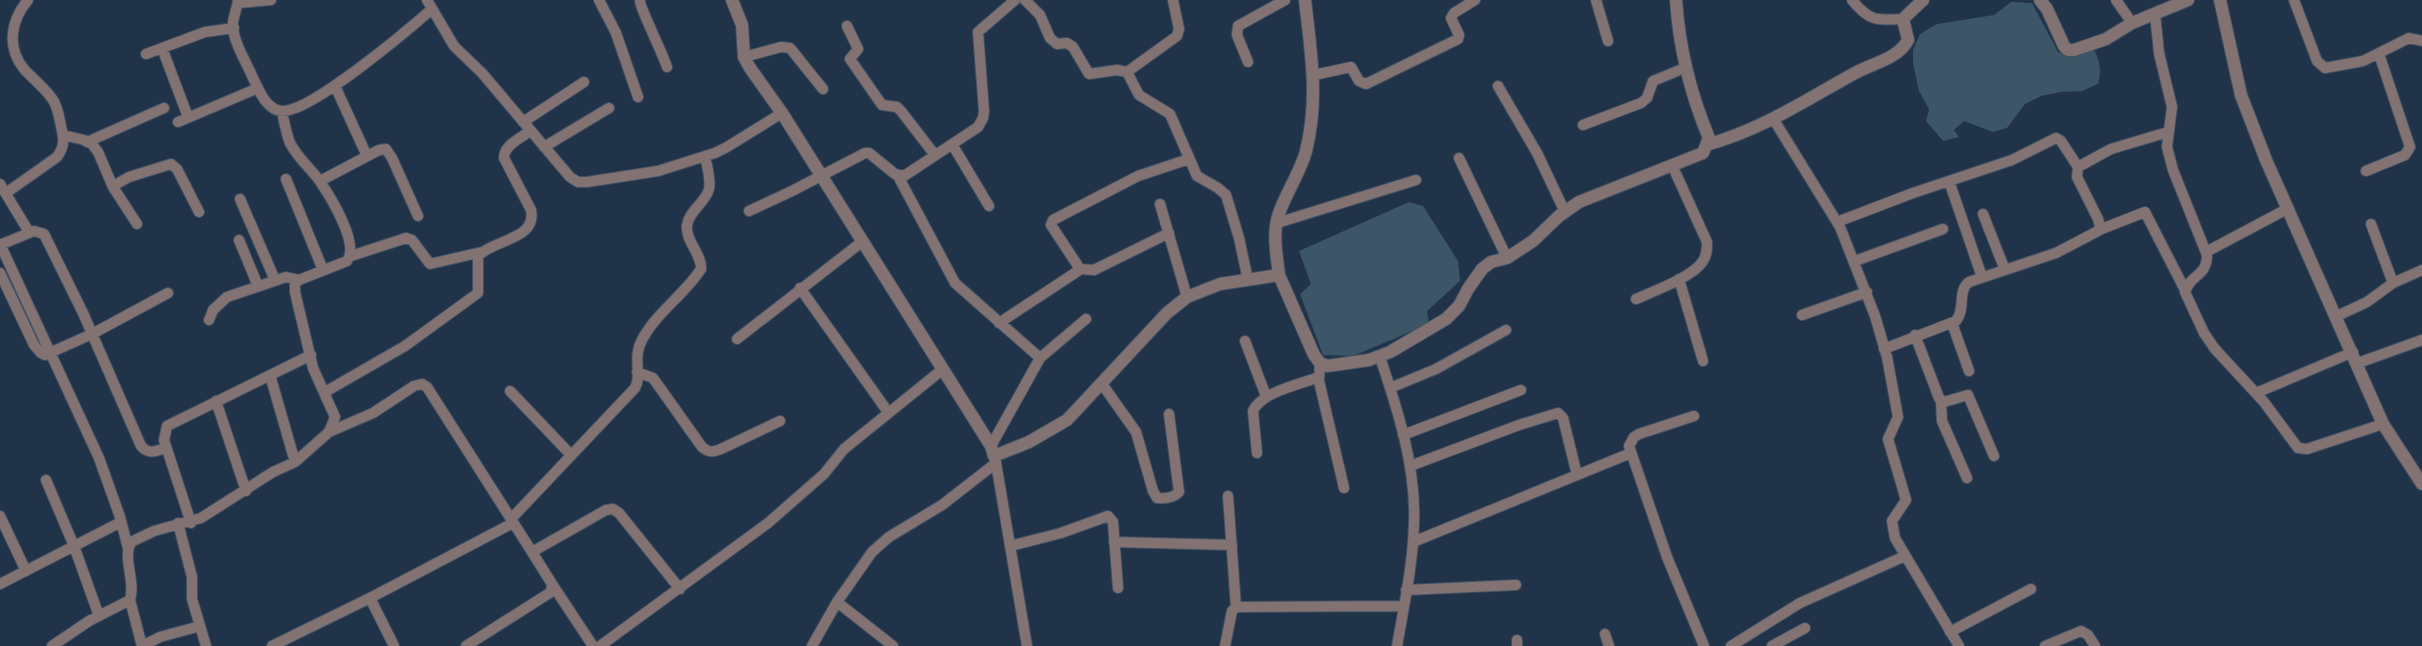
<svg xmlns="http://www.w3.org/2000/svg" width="2422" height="646" font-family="'Exo 2',sans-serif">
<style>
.water{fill:#3c5667}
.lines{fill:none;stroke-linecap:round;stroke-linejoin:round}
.minor-casing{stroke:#405164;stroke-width:12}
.tertiary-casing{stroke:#405164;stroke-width:14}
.minor{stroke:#827372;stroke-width:10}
.tertiary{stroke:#827372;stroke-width:12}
</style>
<rect width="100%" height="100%" fill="#213348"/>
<!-- water -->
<path class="water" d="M2011,2L2032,3L2058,52L2068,54L2094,49C2100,62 2102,71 2098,84L2082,91L2061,92L2041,96L2025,104L2007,128L1993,132L1964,121L1954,130L1959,137L1943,141L1926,121L1929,109L1919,91L1913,63V50L1920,34L1937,24L1994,15Z
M1409,202L1423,206L1458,261L1460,281L1427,311L1429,324L1353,356L1323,355L1300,294L1311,284L1299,251Z"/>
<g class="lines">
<!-- minor casing -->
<g class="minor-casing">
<path id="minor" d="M238,0C237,8 234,15 233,22C232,41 246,61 253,78C259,90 266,110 282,111C310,113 408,30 432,9
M427,0L454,46L482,73L570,177L578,182H587L658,171L715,153L727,147L782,113
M599,0L616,33L638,97
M640,0C639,6 663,54 667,67
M1025,0L1040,15L1050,38L1057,44L1067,43L1073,47L1089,74L1117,70L1127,72L1139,95L1170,114L1197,176L1218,188L1226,195L1239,238L1248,280
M1596,0L1608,41
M1852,0C1870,22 1876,20 1903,19
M2116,0L2132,23
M2294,0L2317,61L2325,68L2363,61L2409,38L2422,41
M238,3L271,0
M2155,14L2159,53L2172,107L2167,147L2173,170L2207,255C2207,277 2190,274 2185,292L2204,333L2215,349L2264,402L2298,448L2307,449L2383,424
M847,26L858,49L850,59L882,105L897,107L901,111L935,155
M162,48L188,117
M146,54L205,32L234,28
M744,57L781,47L790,48L823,89
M1248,62L1237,35L1238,26L1285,0
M1127,72L1177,36L1179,29L1173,0
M1314,75L1351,67L1359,81L1366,84L1458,39L1459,35L1451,18L1454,13L1475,0
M335,86L367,156
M1498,86L1537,153L1565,212
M1774,120L1840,227L1875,316L1887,357L1898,417L1888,439L1906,500L1892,521L1895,538L1959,646
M178,122L258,88
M523,122L584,82
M1583,125L1641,103L1647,98L1653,81L1687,67
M63,135L84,140L92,144L98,152L113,187L137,224
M87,142L164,108
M952,144L989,206
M544,147L609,108
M1459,158L1507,258
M2366,171L2405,155L2410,147L2379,54
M898,176L955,283L1040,358
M286,179L323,270
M320,181L379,150L386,149L392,158L418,216
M1949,181L1982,277
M0,184L29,232
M113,186L129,177L171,164L177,169L199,212
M6,193L57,157C65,146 64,139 61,126C59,117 58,108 53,100C45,88 33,79 24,69C6,47 11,20 28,0
M240,199L275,280
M1160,204L1187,297
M749,211L792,191L865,153H869L895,174L904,176L978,127L983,118L984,111L978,32L1015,0
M1983,214L2005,270
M1837,222L1913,193L2012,160L2056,138L2061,141L2078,167
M1277,223L1416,180
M2371,224L2393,283
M2099,230L2145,212L2185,290
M239,240L258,286
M0,244L99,458L120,517L128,548
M0,245L34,231L44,234L83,313L141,446C149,455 155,451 166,448
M2206,252L2287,209
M351,256L406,238L412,240L430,264L482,252
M1855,261L1943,229
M1079,269L1094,270L1169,233
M0,273L34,345L41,353L45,355L92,334L168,293
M1679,279L1703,361
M800,288L888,412
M1636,299C1654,291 1693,277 1703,261C1707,255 1707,249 1707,242L1672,165
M1802,315L1867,292
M2337,316L2367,302L2393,283L2422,270
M209,320L213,310L227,297L286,277L299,280
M999,323L1078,271V266L1051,225L1053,220L1138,176L1189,159
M1952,323L1969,371
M1915,335L1939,398L1944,402L1968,395L1994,456
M737,339L863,241
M1245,341L1266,396
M1884,349L1956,321C1966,309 1957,291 1969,282L2056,253L2098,231L2100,226L2098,219L2077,177L2078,167L2111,149L2168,132
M1380,357C1398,411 1416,466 1414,523C1413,564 1404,606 1397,646
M1320,363L1319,381L1344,488
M2358,363L2422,340
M637,372L653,378L702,447C709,453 713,452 721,449L780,421
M270,375L295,462
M1102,384L1136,432L1153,491L1157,498C1165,499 1173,498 1179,492L1169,414
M1390,388L1436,369L1506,330
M510,391L571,455
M325,392L405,346L478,293V256C494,239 537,240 531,210L504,158C504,145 521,138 530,131
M2256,393L2353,352
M216,401L246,491
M1941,401L1942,421L1967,478
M1694,416L1639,434L1634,437L1629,446L1667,557L1704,646
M329,432L373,413L414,386L422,384L427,387L532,552L552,584L551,592L466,646
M1403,435L1521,390
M991,446L1040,358L1086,319
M1257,453L1253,411C1261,392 1301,384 1319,377
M995,457L1027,646
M1410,466L1519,425L1558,413L1563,418L1577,475
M46,480L74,546L99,616
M1228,496L1236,607
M0,516L26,571
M511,519L635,388C643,374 631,358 643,338C658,311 685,294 701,269C702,254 685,241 687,225C689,211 706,202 709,189C711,179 707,166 705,156
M178,523L192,577V599L206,646
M191,523L164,440L167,426L311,355
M1114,542L1232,545
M1413,542L1631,453
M1010,546L1061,533L1108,516L1113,522L1118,588
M532,552L606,510L613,509L619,513L680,589
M0,584L121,522
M552,584L593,646
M1406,590L1516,585
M370,598L394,646
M130,600L142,646
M837,602L893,646
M1950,632L2031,589
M1605,634L1609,646
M52,646L89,621L130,600C136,581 122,558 131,542L154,531L201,518L273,472L295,462L329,432L335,417L313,368L295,292V284L299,280L347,261C360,244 330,196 319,180C310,168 297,157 290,143C286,133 284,121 282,111
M142,646L160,637L200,626
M272,646L370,598L513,523
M600,646L768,523L824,474L844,449L943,369
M812,646L837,602L872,552L889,537L942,505L996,463
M1225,646L1232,611L1236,607L1404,606
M1517,646V640
M1731,646L1800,603L1905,556
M1772,646L1805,628
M2045,646L2081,631L2088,635L2095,646"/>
</g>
<!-- tertiary casing -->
<g class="tertiary-casing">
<path id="tertiary" d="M732,0L742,25L744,57L750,68L782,113L991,446L994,456L1029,442L1067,420L1167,313L1187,297L1220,284L1279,275L1314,355L1320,363L1327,366L1369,360L1390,352L1446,319L1459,306L1468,289L1482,269L1491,262L1507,258L1533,241L1559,216L1579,202L1703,153L1709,138C1691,95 1679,46 1676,0
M2040,0L2047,9L2064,46L2068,50H2074L2106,39L2132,23L2188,0
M2220,0L2241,95L2266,160L2383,424L2422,484
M1706,145C1763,129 1804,101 1855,73C1873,63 1898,59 1908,40L1903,19L1923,0
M1279,275C1277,258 1273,237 1277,220C1282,199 1300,174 1306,151C1319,99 1311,53 1305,0"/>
</g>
<!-- minor -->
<use href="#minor" class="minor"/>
<!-- tertiary -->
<use href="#tertiary" class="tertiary"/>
</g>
</svg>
